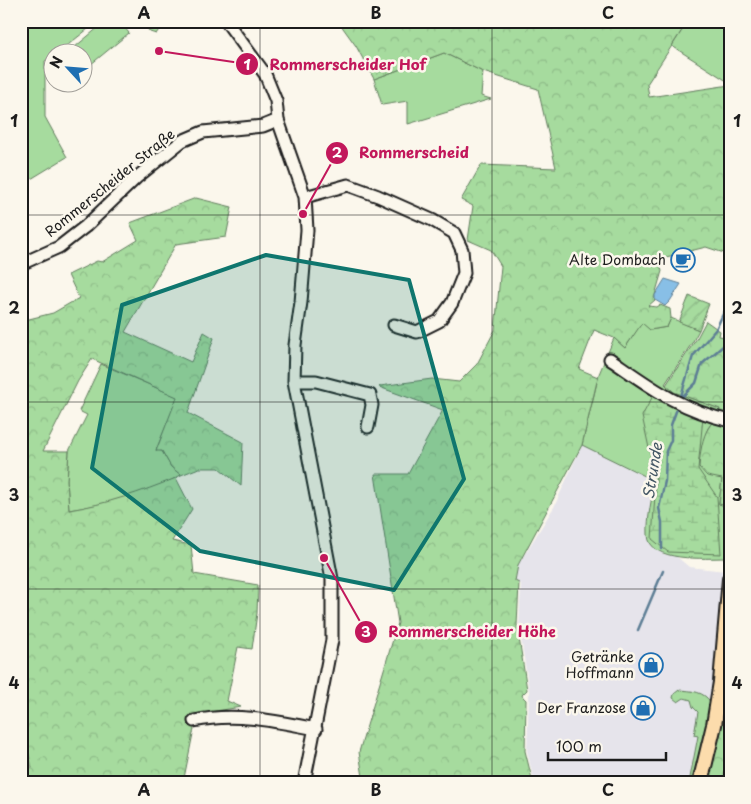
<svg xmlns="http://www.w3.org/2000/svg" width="751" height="804" font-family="'Playpen Sans',sans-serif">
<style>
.built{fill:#e6e4eb}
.grass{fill:#a6db9e;stroke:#617c5d}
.forest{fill:url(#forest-crowns);stroke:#617c5d}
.wetland{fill:url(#wetland-marsh);stroke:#617c5d}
.garden{fill:url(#garden-furrows);stroke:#617c5d}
.water{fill:#88bfe6;stroke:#5d7e95}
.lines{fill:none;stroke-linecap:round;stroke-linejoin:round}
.stream{stroke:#5d7e95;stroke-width:2.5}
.minor-casing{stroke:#1c1c1c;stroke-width:15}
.major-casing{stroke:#1c1c1c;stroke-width:18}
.minor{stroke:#fbf7ec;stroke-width:11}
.major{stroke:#fcdcac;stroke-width:14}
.marked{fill:#0f766e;fill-opacity:0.2;stroke:#0f766e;stroke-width:4;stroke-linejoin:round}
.grid{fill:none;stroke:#1c1c1c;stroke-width:1;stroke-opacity:0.55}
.labels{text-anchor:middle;stroke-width:5;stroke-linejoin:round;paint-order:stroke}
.street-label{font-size:14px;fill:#1c1c1c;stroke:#fbf7ec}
.poi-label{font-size:14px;fill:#1c1c1c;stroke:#fbf7ec;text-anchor:end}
.water-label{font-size:15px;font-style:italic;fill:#425563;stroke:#fbf7ec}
.leader{fill:none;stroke:#c2185b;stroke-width:2}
.callout-dot{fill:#c2185b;stroke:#fbf7ec;stroke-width:2}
.mark-label{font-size:15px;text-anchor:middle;font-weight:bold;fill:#fff}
.callout-label{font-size:15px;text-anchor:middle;font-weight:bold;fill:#c2185b;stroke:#fbf7ec;stroke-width:5;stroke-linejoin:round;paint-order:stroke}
.neatline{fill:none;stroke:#1c1c1c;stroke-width:2}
.grid-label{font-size:16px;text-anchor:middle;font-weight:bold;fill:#1c1c1c}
</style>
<defs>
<pattern id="forest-crowns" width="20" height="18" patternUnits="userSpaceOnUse" patternTransform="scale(1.25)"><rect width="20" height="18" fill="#a6db9e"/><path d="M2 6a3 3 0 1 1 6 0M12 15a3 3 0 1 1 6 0" fill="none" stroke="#8ebb88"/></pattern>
<pattern id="wetland-marsh" width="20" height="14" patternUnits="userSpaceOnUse" patternTransform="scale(1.25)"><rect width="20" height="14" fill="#a6db9e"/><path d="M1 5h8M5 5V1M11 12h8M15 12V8" fill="none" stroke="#8ebb88"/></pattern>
<pattern id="garden-furrows" width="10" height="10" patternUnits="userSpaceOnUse" patternTransform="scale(1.25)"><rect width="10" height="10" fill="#a6db9e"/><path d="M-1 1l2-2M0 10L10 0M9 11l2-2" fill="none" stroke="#8ebb88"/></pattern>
</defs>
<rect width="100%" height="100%" fill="#fbf7ec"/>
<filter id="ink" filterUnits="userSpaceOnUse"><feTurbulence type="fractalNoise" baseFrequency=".02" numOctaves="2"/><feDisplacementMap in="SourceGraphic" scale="10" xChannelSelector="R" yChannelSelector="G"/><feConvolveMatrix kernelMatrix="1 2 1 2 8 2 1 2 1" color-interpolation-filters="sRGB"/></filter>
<g filter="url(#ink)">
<!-- built -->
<path class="built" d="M582,445L655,481L649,521L664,554L676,556L689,567L725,571L708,728L693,783H536L532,773L527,751L529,690L519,625L521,584L515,582L518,565L554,507Z"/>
<!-- grass -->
<path class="grass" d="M21,21H98L59,52H52V56L45,61V117L67,157L21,185Z
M106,21H119L129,33L90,65L83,56L82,52H80L75,47Z
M688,21H719L730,23V83L672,46Z
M444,53L483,72L481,96L491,99L408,124V101L382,105L374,79Z
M671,318L699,330L692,343L665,384L674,392L720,409L719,414L708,428L704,439L722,479L719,504L730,507L726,558C706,558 649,563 648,535C647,517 652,498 655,481L582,445L599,374L614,338L625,348L642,322L650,330L667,327Z
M101,364L178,397L156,450L162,451L171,467L181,475C151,493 103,505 69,510L67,480L69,451L87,415L79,411Z
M679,690C692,691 704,691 711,703L708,728L693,783H689L698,736L694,735L698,712L693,707L691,700L684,698L678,702L673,698L674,694Z"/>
<!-- forest -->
<path class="forest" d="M141,21H160L163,24L156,34L150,32Z
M338,21H688L647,84L649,97L730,85V255L706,247L658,259L662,271L655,295V300L648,306L657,307L660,305L670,309L671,318L667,327L650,330L642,323L625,348L614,338L594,330L579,369L598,377L582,445L518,565L515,581L519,583L517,625L527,690L522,695L523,697L526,700L525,751L533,783H364L359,752L398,623L375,474H408L443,410L379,387L380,386L432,379L459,382L477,364L495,330L501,266L491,250L468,240L473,206L461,200L481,165L556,168L538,89L483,72L444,53L374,79L356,46Z
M196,198L232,207L226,237L176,244L125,332L191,362L204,332L214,338L188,413L243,442L241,486L219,468H199L181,475L171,467L162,451H156L177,397L92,359L78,381L43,451H69L67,480L69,510C107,504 141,492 176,478L192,509L172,541L191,545L194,574L258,585L257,613L252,649L238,647L227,701L241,707L197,714L183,783H22L21,770L32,768L21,719V321L53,313L79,298L68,275L97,261L102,262L138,240L130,223Z
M706,321L720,331L719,336L726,337L727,333L730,334V507L719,504L722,479L707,476L699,467C700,454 702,437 709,427C713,420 719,417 720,409L674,392L666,385L697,338Z
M730,632V737L723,783H706L720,730Z"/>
<!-- wetland -->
<path class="wetland" d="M654,394L703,417L698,469L717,497L721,554L668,552L652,539L656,480L642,416Z"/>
<!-- garden -->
<path class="garden" d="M689,296L709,304L699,330L679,322Z"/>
<!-- water -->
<path class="water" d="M665,279L681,284L670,301L665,306L655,300V295Z"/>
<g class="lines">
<!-- stream -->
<path class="stream" d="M726,304L730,287
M681,396L693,356L716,329L724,312
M681,398L696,383L702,364L730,340
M662,549V522L659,508L665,481L666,451L671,440V425L678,406
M638,630L663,571"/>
<!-- minor casing -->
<g class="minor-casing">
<path id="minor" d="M226,21L265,74L276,101L278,120L305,197L307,230L301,302L295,345L294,381L332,579V640L304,783
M305,197L348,185L378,196L432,220L454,233L462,250L464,273L452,303L439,321L417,332L394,325
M21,264L59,247L86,226L136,178L182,141L203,132L263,126L278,120
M610,359C652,388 679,409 730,421
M294,381H316L370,395L372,405L368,427
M194,721C235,712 275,721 316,729"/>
</g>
<!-- major casing -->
<g class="major-casing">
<path id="major" d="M700,783L714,725L721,682L730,579"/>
</g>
<!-- minor -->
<use href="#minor" class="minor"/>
<!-- major -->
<use href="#major" class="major"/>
</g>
</g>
<!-- marked area -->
<path class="marked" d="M266,255L409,280L464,479L394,590L200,551L92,468L122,305Z"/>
<!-- grid -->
<path class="grid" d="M260,21V783M492,21V783M21,215H730M21,402H730M21,589H730"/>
<!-- icons -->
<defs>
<g id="cafe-ring" transform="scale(1.25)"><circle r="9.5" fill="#fbf7ec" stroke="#1f6fb2" stroke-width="1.5"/><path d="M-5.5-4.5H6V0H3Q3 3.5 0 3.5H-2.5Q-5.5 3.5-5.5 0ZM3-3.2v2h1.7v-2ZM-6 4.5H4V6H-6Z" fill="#1f6fb2"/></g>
<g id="shop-ring" transform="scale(1.25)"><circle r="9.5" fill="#fbf7ec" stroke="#1f6fb2" stroke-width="1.5"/><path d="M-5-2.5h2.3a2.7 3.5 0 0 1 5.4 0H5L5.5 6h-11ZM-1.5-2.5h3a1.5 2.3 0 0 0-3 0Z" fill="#1f6fb2"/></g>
</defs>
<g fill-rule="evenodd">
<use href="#cafe-ring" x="683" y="260"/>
<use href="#shop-ring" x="651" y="665"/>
<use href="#shop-ring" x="643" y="708"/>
</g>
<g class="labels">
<!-- street labels -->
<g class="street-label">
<text transform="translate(110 183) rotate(-39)" y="5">Rommerscheider Straße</text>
</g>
<!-- poi labels -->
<g class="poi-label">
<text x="666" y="265">Alte Dombach</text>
<text x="634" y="662">Getränke<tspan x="634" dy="16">Hoffmann</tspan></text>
<text x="626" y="713">Der Franzose</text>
</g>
<!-- water labels -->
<g class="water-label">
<text transform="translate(653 471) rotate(-81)" y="5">Strunde</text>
</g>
</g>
<!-- callouts -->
<path class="leader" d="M159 51L247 64M303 214L337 153M324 558L366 632"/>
<g class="callout-dot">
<circle cx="159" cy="51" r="5"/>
<circle cx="303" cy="214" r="5"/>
<circle cx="324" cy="558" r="5"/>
<circle cx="247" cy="64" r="12"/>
<circle cx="337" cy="153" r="12"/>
<circle cx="366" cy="632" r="12"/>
</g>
<g class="mark-label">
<text x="247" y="70">1</text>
<text x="337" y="158">2</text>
<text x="366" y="637">3</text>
</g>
<g class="callout-label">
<text x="348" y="70">Rommerscheider Hof</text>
<text x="414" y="158">Rommerscheid</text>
<text x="472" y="637">Rommerscheider Höhe</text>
</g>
<!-- margin -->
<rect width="751" height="804" fill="none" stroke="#fbf7ec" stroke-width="55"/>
<!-- north arrow -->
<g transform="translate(68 68) rotate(296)"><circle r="24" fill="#fbf7ec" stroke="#a29f99"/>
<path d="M0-4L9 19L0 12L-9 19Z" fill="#1f6fb2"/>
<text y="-8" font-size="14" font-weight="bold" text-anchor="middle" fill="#1c1c1c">N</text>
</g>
<!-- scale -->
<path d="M548 752v8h118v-8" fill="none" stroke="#1c1c1c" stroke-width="2.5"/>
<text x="556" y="752" font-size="15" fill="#1c1c1c" stroke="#fbf7ec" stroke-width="4" paint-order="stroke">100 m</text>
<rect x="28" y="28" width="696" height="748" class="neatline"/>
<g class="grid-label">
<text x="144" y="19">A</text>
<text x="376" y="19">B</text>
<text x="608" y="19">C</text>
<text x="14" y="127">1</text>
<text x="737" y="127">1</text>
<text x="14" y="314">2</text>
<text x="737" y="314">2</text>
<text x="14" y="501">3</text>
<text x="737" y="501">3</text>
<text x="14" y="689">4</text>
<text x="737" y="689">4</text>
<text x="144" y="796">A</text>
<text x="376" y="796">B</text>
<text x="608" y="796">C</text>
</g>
</svg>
